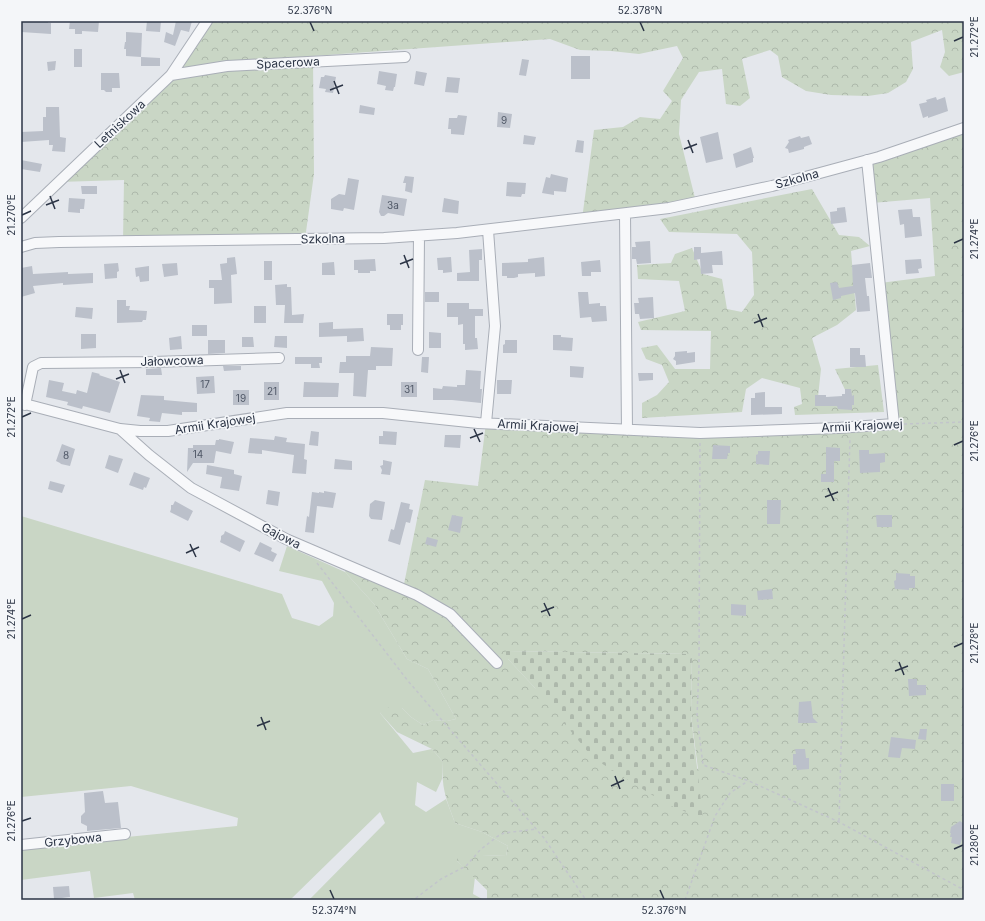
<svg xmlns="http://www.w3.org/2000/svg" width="985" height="921" font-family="Inter,sans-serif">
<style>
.green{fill:#c9d6c5}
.forest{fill:url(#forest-crowns);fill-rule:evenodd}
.cemetery{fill:url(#cemetery-stones)}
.building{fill:#bbc0ca}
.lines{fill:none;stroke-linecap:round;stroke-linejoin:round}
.minor-casing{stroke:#a9aeb7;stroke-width:12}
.path{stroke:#c2c5cb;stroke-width:1.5;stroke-dasharray:3 3;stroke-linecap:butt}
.minor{stroke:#f7f8fa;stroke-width:10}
.ticks{fill:none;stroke:#2b3445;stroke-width:1.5}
.labels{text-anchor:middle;stroke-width:3.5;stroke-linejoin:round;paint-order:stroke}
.number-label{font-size:10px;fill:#4f5766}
.street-label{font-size:12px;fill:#2b3445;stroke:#f4f6f9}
.neatline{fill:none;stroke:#2b3445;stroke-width:1.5}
.ticks-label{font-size:10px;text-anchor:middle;fill:#2b3445}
</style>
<defs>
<pattern id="forest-crowns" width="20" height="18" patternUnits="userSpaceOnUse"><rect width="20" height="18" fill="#c9d6c5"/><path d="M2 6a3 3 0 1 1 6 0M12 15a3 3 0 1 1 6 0" fill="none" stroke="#adb8ab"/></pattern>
<pattern id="cemetery-stones" width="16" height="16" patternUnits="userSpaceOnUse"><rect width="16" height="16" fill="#c9d6c5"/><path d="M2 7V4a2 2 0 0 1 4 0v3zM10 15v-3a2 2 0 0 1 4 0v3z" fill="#adb8ab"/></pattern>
</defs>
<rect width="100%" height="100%" fill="#e4e7ec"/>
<!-- green -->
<path class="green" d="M21,516L282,594L292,618L319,626L333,616L334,603L322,581L279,571L287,546L345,572L374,604L407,659L428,669L456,719L447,721L433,720L423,725L411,717L402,708L380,713L413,753L432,749L443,762L442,779L436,792L417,782L415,805L426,812L446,799L455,823L482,832L508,846L506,856L479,855L457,861L475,877L473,894L484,900H309L385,823L380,812L290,900H135L133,893L94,898L90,871L21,880V850L127,837L237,826L238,818L131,786L21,797Z"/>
<!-- forest -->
<path class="forest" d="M207,21H964V72L949,76L940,67L945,52L942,30L911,42L913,69L906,82L888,93L868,96L831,95L806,91L782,77L778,56L770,50L742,59L750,98L740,106L726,104L722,69L699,72L681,100L679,134L696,202L582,219L594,130L623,127L640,117L660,119L672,101L663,91L683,58L677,46L639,54L611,51L580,50L550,39L313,56L314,174L305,239L123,241L124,180L58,182L171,75Z
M964,128V900H487V890L457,861L458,854L506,856L508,846L482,832L455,823C446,799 441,788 443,762L432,749L397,732L380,713L389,707L402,708L411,717L423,725L433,720L447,721L456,719L428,669L407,659L374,604L345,572L348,565L403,589L425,480L478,486L486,423L700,433L894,424L880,283L935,276L930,198L872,203L867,160ZM506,651L692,654L691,715L698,769L535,688L508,659Z
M812,189L839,235L859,237L870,246L851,251L856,310L837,325L812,338L821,369L818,397L850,400L835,369L878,365L884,412L795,415L794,407L802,404L800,388L762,378L746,389L742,412L642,418V403L657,395L669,382L662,365L646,359L641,348L657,345L675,369H710L711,331L641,330L638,322L685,311L679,281L638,279L637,265L671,263L675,254L692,248L703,274L722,279L727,309L742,312L754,295L752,252L737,234L669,232L660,219Z"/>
<!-- cemetery -->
<path class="cemetery" d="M506,651L692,654L691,715L703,819L665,803L593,758L535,688L508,659L502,658Z"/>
<!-- building -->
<path class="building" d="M21,21H48V23H51V34L21,32Z
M70,21H99L98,32L82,31V34H75V29H69Z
M147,21H161L160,32L146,31Z
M176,21H192L189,32L181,30L175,46L164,42L166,32L173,35Z
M126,32L142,33L141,57L126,56V49H124L125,42H126Z
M74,49H82V67H74Z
M571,56H590V79H571Z
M141,57L160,58V66H141Z
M522,59L529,60L526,76L519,75Z
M56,61L55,70L48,71L47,62Z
M379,71L397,74L395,87H394L393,91L385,90L386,86L377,84Z
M416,71L427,73L424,86L414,84Z
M101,73H119L120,88H112V92H106L104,90H101Z
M325,75L336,77L333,93L325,92L326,89L319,88L321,77H324Z
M447,77L460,78L458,93L445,92Z
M936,97L937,100L945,97L948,111L928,118V116L923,118L919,104L927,102L926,100Z
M360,105L375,108L374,115L359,113Z
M46,107H59L60,137L66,138L65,152L52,151L53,145H49V140L21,142V132L43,131V117H46Z
M498,112L512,114L510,128L497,127Z
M458,115L467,116L464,135L451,134V129H448L449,118H457Z
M718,132L723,159L706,163L700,137Z
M524,135L536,137L534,145L523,144Z
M800,136L801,138L809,136L812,144L804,147V149L789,153L788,149L785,148L789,142L788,140Z
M577,140L584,141L583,153L575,152Z
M751,147L754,158H753V162L736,168L733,154Z
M21,160L42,164L40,172L21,169Z
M551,174L568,178L566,192L554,191V195L542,193L546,177L550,178Z
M405,176L414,177L412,193L405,191L406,183H403Z
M348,178L359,180L354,210L344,208L343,211L331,209V199L339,194L345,195Z
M507,182L526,183L525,194H522L521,197L506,196Z
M81,186H97V194H82Z
M382,195L407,199L404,216L388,213L384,216H381L379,212Z
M69,198L85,199L84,209H80V213L68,212Z
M444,198L459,201L458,214L442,212Z
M845,207L847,222L831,224L830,212L837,211V208Z
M912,209L913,217H920L922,236L905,238L904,224L900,225L898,210Z
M650,241L651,263L637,264L636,259H632V247H636L635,242Z
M694,247H701V253L722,251L723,265H712L713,273L701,274L700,259L694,260Z
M482,249V260H479V281H457V273L470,272L469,250Z
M235,257L237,274L231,275L232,303L214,304V288H209V280H222L220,264L227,263V258Z
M451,257L452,272L443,273V270H438L437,258Z
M544,257L545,276L535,277V273L518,274V277L514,278H507V276H502V263L528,262V259Z
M375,259L376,271H370V273H358V270H354V260Z
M921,259L922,268L918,269L919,273L906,274L905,260Z
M600,260L601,272H591V276H582L581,262Z
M264,261H272V280H264Z
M334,262L335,275H322V263Z
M118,263L119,271L117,272V278L105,279L104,264Z
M177,263L178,275L164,277L162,264Z
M870,263L872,278H865L867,296H869L870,311L857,312L855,293L841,296V298L833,300L830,283L837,282L839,288L853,286L852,265Z
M32,266L33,274L68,272V274L93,273V283L63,285V283L33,286L35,293L21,297V268Z
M149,266V281L140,282L139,276L136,277L135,268Z
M287,284V287H291L292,315L304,314L303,323H284L285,305H276L275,285Z
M425,292H439V302H425Z
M578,292H588L589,304L600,303V306H606L607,321L592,322L591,317L580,318Z
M653,297L654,318L640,319L639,314H635L634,303H639L638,298Z
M117,300H126V306H130L129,310L147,311L146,320H143L142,322L117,323Z
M447,303H469V309H483V316H475V338H477L478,349L465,350V344H463V324L458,325V317H447Z
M254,306H266V323H254Z
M76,307L93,308L92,319L75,317Z
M387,314H403V325H401V330H390V325H387Z
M333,322V329L363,328L364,341L347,342V336L319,337V323Z
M192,325H207V336H192Z
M429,332L441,333V348H429Z
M81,334H96V348L81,349Z
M553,335H561V337L573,338L572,351L553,350Z
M181,336L182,349L170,350L169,338Z
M275,336H287V348L274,347Z
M242,337H253L254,347H242Z
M208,340H225V353L208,354Z
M505,340H517V353H503V345L505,344Z
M371,347L393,348L392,366H376V370H368L366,397L353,396L354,373H339L340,362H346V356H370Z
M850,348H860V355H865L866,367H850Z
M687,351V353L695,352V362L676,365V361L673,359L675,356V352Z
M295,357H322V363H319L320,368H311V364H295Z
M422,357H429L428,373L421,372Z
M223,366H241V370L224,371Z
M570,366L584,367L583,378L570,377Z
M161,368L162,375H146V369Z
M466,370L481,371L480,389H482L481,403L452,400H433V388L442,389L443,386L457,387V385H465Z
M92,372L100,374L99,375L120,382L110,413L83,406L82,409L67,405L68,402L46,397L49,380L64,383L62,391L76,394L77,390L87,393Z
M638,373H653V380L639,381Z
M214,376L215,393L197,394L196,377Z
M497,380H512L511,394H497Z
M264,382H279V400H264Z
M304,382L339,383L338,397H303Z
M401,382H417V397H401Z
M845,389H851L852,396L854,395V405H852V410L838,409L837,406H815V395H826V397L842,396V394H845Z
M233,390H249V405H233Z
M765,392V407H782V414L751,415V398H755V393Z
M141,395L164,396V400L197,403V412H182V415L162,413L160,422L149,421L150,418L137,416Z
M311,431L319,432L318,446L309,445Z
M383,431L397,432L396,445L379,444V436H383Z
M445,435H461L460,448L444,447Z
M275,436L287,438L286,442L305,444L304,459L307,460L306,474L292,473L294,455L262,450V454L248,453L250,438L274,440Z
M219,439L234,442L231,454L216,451L214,463H193L187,472L188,448H193V445H215L216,440H219Z
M62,444L75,449L70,466L61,464L60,463L56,461Z
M713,445L730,446V453H728L727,459H712Z
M826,447L840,448V461H834V482H821V474H826Z
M859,450H869V454L885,453V462L880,463V472L860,473Z
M758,451H770L769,465L756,464V455L758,454Z
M109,455L123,459L118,473L105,468Z
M335,459L352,461V470L334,469Z
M383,460L392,462L390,475L381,474L382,470L380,466L383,465Z
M207,465L234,470V474L242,476L239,491L220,488L222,477L206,474Z
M134,472L150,478L146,488L144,487L143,490L129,485Z
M50,481L65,485L62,493L48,489Z
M268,490L280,492L278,506L266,504Z
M324,491L336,493L333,508L317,506L314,533L305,532L307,516L309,517L312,492L319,493V492L324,493Z
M375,500L385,502L382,520L371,519L369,516L370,504Z
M767,500H781L780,524H767Z
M175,501L193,511L188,521L170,512L171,509V505H173Z
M401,502L410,504L409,509L413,510L410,523L406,522L400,545L388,541L391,529L394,530Z
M452,515L463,517L460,533L448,530Z
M876,515H892V527H877Z
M225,531L245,541L240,552L220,542L221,539V536L224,534Z
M427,537L438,540L436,547L425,544Z
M260,542L272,548L271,551L277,554L273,562L254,554Z
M896,573L910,574V576H915V588H909V590L895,589L894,581L896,580Z
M772,589L773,599L758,600L757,591Z
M731,604L746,605V616L731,615Z
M908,679H917V685H926V695L909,696Z
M811,701L813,718L818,723H798L799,702Z
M920,729H927L926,740L918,739Z
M891,737L916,740L915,749L902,748L900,758L888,757Z
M795,749H805L806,758H809V769L797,770L796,765H793V754H796Z
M941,784H954V801H941Z
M103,791L105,803L118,802L121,828L87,831V826L81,823V816L85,812L84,793Z
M960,821L964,824V833L960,845L951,843L952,837H950L951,833H950L951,827Z
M69,886L70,897L54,899L53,887Z"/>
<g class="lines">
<!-- minor casing -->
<g class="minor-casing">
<path id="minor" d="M171,75L227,66L405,57
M625,214L627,430
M21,218L171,75L207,21
M21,247L35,243L59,242L384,238L457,233L669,208L772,186L879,157L964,128
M418,350L419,236
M21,403L120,429L140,431H168L287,413H383L478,423L700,433L838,428L894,424L867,160
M25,405L33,367L41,363L153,362L279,358
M486,423L495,326L488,230
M120,429L149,455L191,488L286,539L417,595L450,614L497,663
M21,845L125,834"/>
</g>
<!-- path -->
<path class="path" d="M904,424L964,422
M700,443L699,666L697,716L703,765L749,781L839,822L964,890
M317,563L408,681L544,838L586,900
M839,821L850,437
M410,900L416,898L441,879L466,866L480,850L498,836L504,833L537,829
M685,900L715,816L730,793L748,781"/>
<!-- minor -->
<use href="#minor" class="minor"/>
</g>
<!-- ticks -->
<path class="ticks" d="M310,22L314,31M640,22L644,31M954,41L963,37M334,81L339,94M330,90L343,85M688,140L693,153M684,149L697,144M50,196L55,209M46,205L59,200M22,215L31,211M954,243L963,239M404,255L409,268M400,264L413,259M758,314L763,327M754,323L767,318M120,370L125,383M116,379L129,374M22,417L31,413M474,429L480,442M470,438L483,433M954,445L963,441M828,488L834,501M825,497L838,492M190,544L196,557M186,553L199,547M544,603L550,616M541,612L554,607M22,619L31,615M954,647L963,643M899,662L904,675M895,671L908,666M261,717L266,730M257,726L270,721M615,776L620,789M611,786L624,780M22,821L31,818M954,849L963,845M330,890L334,899M660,890L664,899"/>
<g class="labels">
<!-- number labels -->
<g class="number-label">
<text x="504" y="124">9</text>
<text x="393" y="209">3a</text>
<text x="205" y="388">17</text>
<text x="409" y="393">31</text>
<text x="272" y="395">21</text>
<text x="241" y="402">19</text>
<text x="198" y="458">14</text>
<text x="66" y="459">8</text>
</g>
<!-- street labels -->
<g class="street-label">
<text transform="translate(288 63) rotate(-3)" y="4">Spacerowa</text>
<text transform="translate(120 124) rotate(-43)" y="4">Letniskowa</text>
<text transform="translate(797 179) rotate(-15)" y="4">Szkolna</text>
<text transform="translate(323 239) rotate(-1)" y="4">Szkolna</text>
<text transform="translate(172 361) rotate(-2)" y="4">Jałowcowa</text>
<text transform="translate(215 424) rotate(-9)" y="4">Armii Krajowej</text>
<text transform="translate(538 426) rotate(3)" y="4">Armii Krajowej</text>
<text transform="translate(862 426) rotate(-3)" y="4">Armii Krajowej</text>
<text transform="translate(281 536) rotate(27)" y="4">Gajowa</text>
<text transform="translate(73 840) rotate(-6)" y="4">Grzybowa</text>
</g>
</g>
<!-- border -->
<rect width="985" height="921" fill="none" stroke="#f4f6f9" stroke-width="44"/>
<rect x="22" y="22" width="941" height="877" class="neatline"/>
<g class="ticks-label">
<text x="310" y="14">52.376°N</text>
<text x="640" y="14">52.378°N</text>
<text transform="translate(974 37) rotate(-90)" y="4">21.272°E</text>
<text transform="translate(11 215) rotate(-90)" y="4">21.270°E</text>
<text transform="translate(974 239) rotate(-90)" y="4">21.274°E</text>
<text transform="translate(11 417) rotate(-90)" y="4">21.272°E</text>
<text transform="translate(974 441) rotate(-90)" y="4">21.276°E</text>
<text transform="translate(11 619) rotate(-90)" y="4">21.274°E</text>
<text transform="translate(974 643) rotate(-90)" y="4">21.278°E</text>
<text transform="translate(11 821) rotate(-90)" y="4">21.276°E</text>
<text transform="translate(974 845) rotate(-90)" y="4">21.280°E</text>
<text x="334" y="914">52.374°N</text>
<text x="664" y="914">52.376°N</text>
</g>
</svg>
